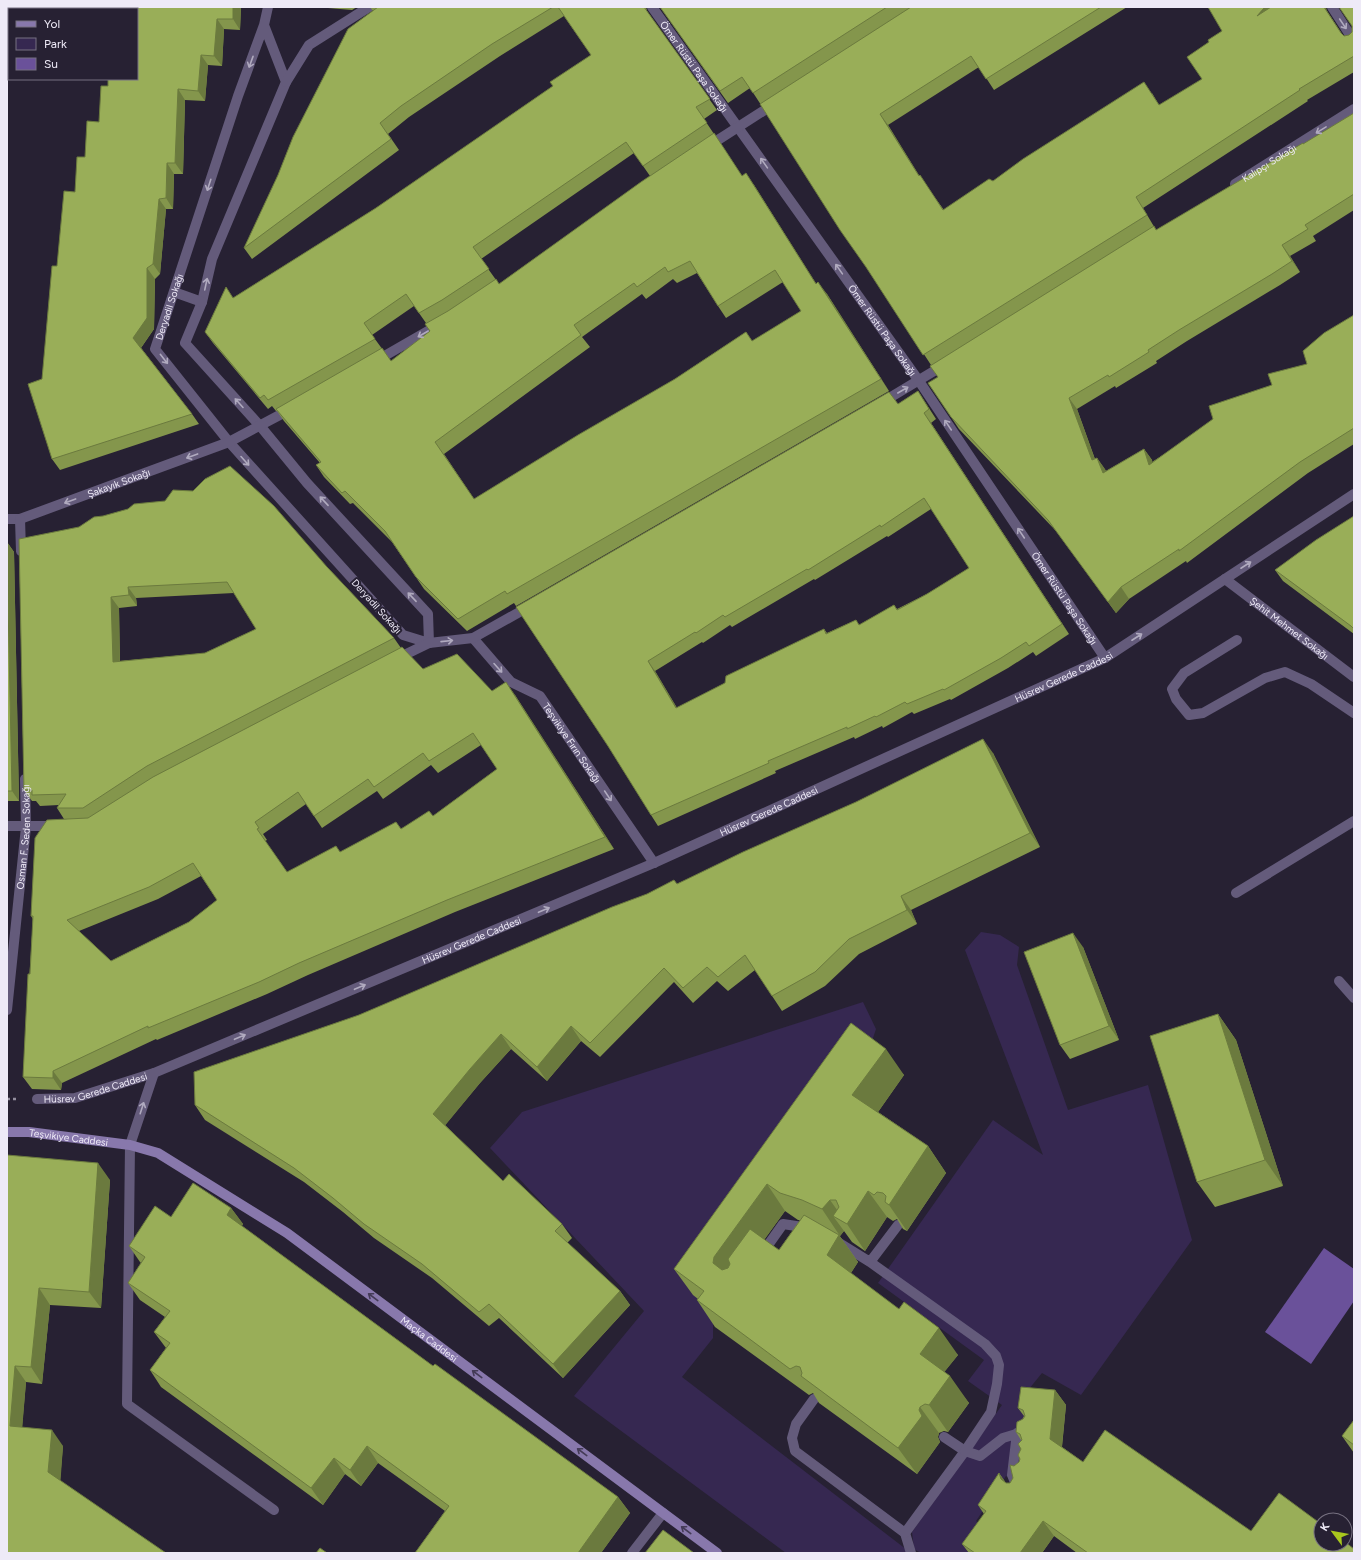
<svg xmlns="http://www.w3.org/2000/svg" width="1361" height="1560" font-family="Figtree,sans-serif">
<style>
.green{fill:#362851}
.water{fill:#6a519a}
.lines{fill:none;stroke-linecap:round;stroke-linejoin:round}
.path{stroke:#938e9e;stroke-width:2.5;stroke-dasharray:3 3;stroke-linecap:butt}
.service{stroke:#645b7b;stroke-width:10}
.pedestrian{stroke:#645b7b;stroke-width:10}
.minor{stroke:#645b7b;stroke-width:10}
.tertiary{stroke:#645b7b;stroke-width:10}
.secondary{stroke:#8878ac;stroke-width:10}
.wall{fill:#84964c;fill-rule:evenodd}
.shaded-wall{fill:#6b7a3e}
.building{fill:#99ae58;stroke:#6b7a3e;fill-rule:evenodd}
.oneway{stroke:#b0aabf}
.oneway2{stroke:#443b57}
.labels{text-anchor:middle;stroke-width:4;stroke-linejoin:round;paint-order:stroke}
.street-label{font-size:10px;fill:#eeeaf7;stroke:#272133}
</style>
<rect width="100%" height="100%" fill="#272133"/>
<!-- green -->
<path class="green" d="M981,932L1000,935L1019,947L1017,965L1068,1110L1148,1085L1192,1240L1081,1395L1042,1373L1029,1389L1019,1485L1006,1476L976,1521L986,1528L968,1553H921L914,1549L912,1532L1002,1405L968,1381L984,1360L878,1283L993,1120L1043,1155L965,950Z
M863,1002L876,1029L869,1050L713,1311V1338L682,1377L911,1553H786L574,1396L644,1311L490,1148L522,1112Z"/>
<!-- water -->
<path class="water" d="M1324,1248L1354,1269V1301L1311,1364L1265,1332Z"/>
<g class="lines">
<!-- path -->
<path class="path" d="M7,1099H17"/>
<!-- service -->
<g class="service">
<path d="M1237,640L1184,673L1172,689L1176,699L1189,715L1203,713L1265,678L1285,672L1311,684L1354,713"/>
<path d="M1236,893L1354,821"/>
<path d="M1339,981L1354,998"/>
<path id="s1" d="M37,1099L75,1098L154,1073"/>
<path d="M814,1399L796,1424L792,1438L795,1451L905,1533L911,1553"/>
<path d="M905,1533L965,1451L944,1437"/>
</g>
<!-- pedestrian -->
<path class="pedestrian" d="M836,1241L870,1262L898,1225
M761,1255L783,1224L809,1228
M870,1262L985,1344L996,1356L999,1365L997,1384L991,1412L965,1451L980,1456L1003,1438L1029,1430
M1017,1433L1012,1475L1018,1490"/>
<!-- minor -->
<g class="minor">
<path id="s2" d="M652,7L919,381L1105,658"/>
<path d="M1332,7L1354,41"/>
<path id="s3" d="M264,25L286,82L212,259L202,302L185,343L261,427L307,483L428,614L429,643L403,635L229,442L155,349L238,96L264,25L268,7"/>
<path d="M286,82L309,45L369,7"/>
<path d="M707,147L774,104"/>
<path id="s4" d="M1235,184L1354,109"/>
<path d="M174,292L202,302"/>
<path d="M374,362L440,324"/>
<path d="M881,403L944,365"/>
<path id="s5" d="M7,519H20L229,442L291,409"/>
<path d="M20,519L21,551"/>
<path id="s6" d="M1225,579L1354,677"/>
<path id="s7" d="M473,638L511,682L540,696L654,863"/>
<path d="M396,659L429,643L473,638L532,605"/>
<path d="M7,826H55"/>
<path id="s8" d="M7,1010L26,827L25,779"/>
<path d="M130,1145L127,1404L274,1510"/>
</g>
<!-- tertiary -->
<g class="tertiary">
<path id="s9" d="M130,1145L154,1073L654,863L1105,658L1354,494"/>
<path d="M632,1553L663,1513"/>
</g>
<!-- secondary -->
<path class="secondary" id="s10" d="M7,1132H29L130,1145L158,1153L287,1233L717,1553"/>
</g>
<!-- wall -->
<path class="wall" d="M133,7H241L240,30L224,29L222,66L208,65L205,101L185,100L183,174H174L173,209H166L160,274L155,279L154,329L141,348L192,414L199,424L60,470L52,459L42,379L57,266L75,192L85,157L99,122L108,86L137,79Z
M316,7H357L352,10Z
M370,7H646L647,11L717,110L704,119L742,176L754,185L816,284L827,294L889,391L516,606L514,603L467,631L424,589L392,542L353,503L350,504L324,477L316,465L320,463L284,421L277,411H276L272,406L268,409L213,343L205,332L233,298L376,208L553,86L591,55L564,16L500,56L409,117L388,134L399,150L252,259L244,248L373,11ZM634,153L650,176L499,284L481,259ZM697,273L718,306L726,318L783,282L801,311L752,341L746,332L675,379L474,499L444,454L590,347L582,337L642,294L646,299L673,279L677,283ZM414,306L426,323L430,331L391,361L372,335Z
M660,7H1127L994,90L979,67L888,125L919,176L944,210L993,181L1152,93L1159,105L1327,11L1342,34L1344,36L1349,35L1352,32L1354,7V72L1307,100L1308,101L1143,208L1156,230L1304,144L1354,113V210L1313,236L1316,241L1290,256L1300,272L1280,285L1187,341L1156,361L1157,363L1116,388L1115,386L1077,409L1095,459L1097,458L1106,471L1144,449L1152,460V462L1272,385L1307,364L1354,315V444L1308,473L1187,563L1186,561L1129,599L1116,613L1056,531L959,429L951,417L938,377L931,365L750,88L728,103Z
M918,391L936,419L931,423L1069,634L1036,656L1033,652L1008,668L951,700L950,699L914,714L912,712L883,728L882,726L855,739L854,737L775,771L776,773L658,826L651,815L608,746L516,607L898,404ZM931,509L969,568L927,594L897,609L894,605L859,625L856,620L827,633L824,629L725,683L677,708L655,671L702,642L703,643L730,625L732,627L814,579L815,580L887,536L888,537Z
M1354,516V634L1283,581L1275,570Z
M19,539L327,567L394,638L401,648L423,669L492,691L515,695L614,849L455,912L308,975L267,994L157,1040L156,1039L62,1083L61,1090L32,1089L23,1077L33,919L31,916L81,819H64L57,808L59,805L40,806L36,801H32L24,790ZM234,593L256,629L205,653L120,661L119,608L137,606L136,598ZM481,745L497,769L433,816L340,852L287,872L265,841L267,840L263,834L306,804L322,828L377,791L383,799L431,765L438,773ZM201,876L217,900L189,922L111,961L79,931L158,899Z
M7,542L14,552L19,801H7Z
M993,753L1040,847L911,910L917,924L859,954L825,986L782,1011L755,970L728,991L717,981L693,1003L674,982L600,1057L581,1041L547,1081L511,1049L480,1083L445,1125L503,1181L562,1224L572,1238L567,1243L620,1291L630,1305L563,1378L499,1318L489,1326L432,1278L374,1238L343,1212L304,1182L205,1120L195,1105L359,1015Z
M1083,947L1119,1040L1070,1059L1060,1045Z
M1218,1014L1236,1040L1283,1186L1215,1207L1197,1182Z
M851,1023L904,1075L878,1112L928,1146L946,1173L907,1231L903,1229L897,1219L893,1221L887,1217L865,1251L852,1242L844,1231L840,1236L838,1234L839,1235L858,1262L851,1273L958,1355L944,1372L969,1403L948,1432L944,1431L939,1433L938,1437L940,1442L917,1474L819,1403L813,1393L809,1395L715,1327L697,1300L698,1299L693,1295L674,1269ZM785,1211L798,1220H800L779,1250L764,1240Z
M7,1155L110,1180L101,1308L50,1305L42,1384L26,1382L22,1427L63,1446L60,1480L7,1553Z
M231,1208L243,1224L242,1226L433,1366L618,1497L630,1513L601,1553H415L445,1511L378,1463L361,1486L345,1474L323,1505L161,1387L150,1370L166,1348L154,1332L165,1317L140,1300L128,1283L141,1263L140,1262L129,1246L171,1217Z
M1055,1390L1066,1405L1062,1447L1083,1462L1251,1531L1354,1553H1077L1054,1536L1042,1553H969L962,1544L984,1514L978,1505L999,1473L1006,1483H1010L1013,1478L1014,1466L1019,1462L1021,1440L1016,1432L1024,1416L1018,1408Z
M1354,1420V1453L1342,1436Z"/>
<!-- shaded-wall -->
<path class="shaded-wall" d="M233,7H241L240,30L233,19Z
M1265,7H1282L1257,16Z
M1324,7H1326L1327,11L1349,45Z
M217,19L224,29L222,66L214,56Z
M201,55L208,65L205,101L198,91Z
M178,89L185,100L183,174L175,163Z
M880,114L888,125L927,188L919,176Z
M167,163L174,174L173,209L166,198Z
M746,173L754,185L824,296L816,284Z
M159,199L166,209L160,274L153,264Z
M1282,245L1290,256L1300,272L1292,261Z
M147,268L155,279L154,329L140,349L133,338Z
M818,282L827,294L889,391L881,379Z
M1069,398L1077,409L1099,471L1092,460Z
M924,413L931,423L1069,634L1062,624Z
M1144,449L1152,460L1156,476L1149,465Z
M1097,458L1105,469L1111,484L1103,473Z
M7,542L14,552L19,801L12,791Z
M128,587L136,598L137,606L129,595Z
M1121,587L1129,599L1116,613L1108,602Z
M111,597L119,608L120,673L113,662Z
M648,661L655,671L683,718L676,708Z
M506,682L515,695L614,849L605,837Z
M983,739L993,753L1040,847L1030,833Z
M901,896L911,910L917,924L907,910Z
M1073,933L1083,947L1119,1040L1109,1026Z
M1218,1014L1236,1040L1283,1186L1265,1160Z
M571,1026L581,1041L547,1081L537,1067Z
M501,1034L511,1049L480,1083L443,1128L433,1114L470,1069Z
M886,1049L904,1075L871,1122L852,1095Z
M53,1071L62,1083L61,1090L53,1078Z
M928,1146L946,1173L907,1231L889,1205Z
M98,1163L110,1180L101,1308L89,1292Z
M767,1184L785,1211L733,1283L713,1263L714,1257Z
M868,1191L887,1217L865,1251L847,1224L833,1216L844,1231L840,1236L822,1209L830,1200L847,1224Z
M231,1208L243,1224L238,1231L227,1215Z
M839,1235L858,1262L845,1282L827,1255Z
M39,1288L50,1305L42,1384L31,1367Z
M620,1291L630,1305L563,1378L553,1364Z
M939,1328L958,1355L938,1380L920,1354Z
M15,1366L26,1382L21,1443L10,1426Z
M950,1376L969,1403L948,1432L929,1405Z
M1055,1390L1066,1405L1061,1455L1050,1439Z
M920,1407L939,1433L938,1437L940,1442L917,1474L898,1448Z
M52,1430L63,1446L60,1488L48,1472Z
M367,1446L378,1463L361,1486L350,1470Z
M334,1458L345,1474L323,1505L311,1488Z
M999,1473L1010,1489L1001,1479Z
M618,1497L630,1513L601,1553H578Z
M1043,1521L1054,1536L1042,1553H1020Z"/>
<!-- building -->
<path class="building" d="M133,7H233V19H217L214,56L201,55L198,91L178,89L175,163H167L166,198L159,199L153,264L147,268V318L133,338L192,414L52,459L28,384L42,379L52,266H57L64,191L75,192L77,157H85L87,121L99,122L101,86H108V79H137V9H133Z
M378,7H553L492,44L401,106L380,123L391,139L244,248L278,175L293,137L348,29Z
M558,7H644L710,99L696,107L707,123L643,166L626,142L473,247L489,269L442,300L419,313L406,294L364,323L375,339L268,400L264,395L260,398L205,332L226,287L233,298L376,208L553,86L550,82L591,55Z
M660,7H887L753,93L742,77L720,91Z
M911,7H1101L986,79L971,56L880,114L919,176L920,175L943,210L989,179L993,181L1023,159L1144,82L1159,105L1202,79L1187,57L1209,42L1208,40L1222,31L1208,7H1265L1257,16L1271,7H1324L1341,33L1344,36L1349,35L1352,32V26L1339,7H1354V56L1299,89L1300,90L1136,197L1147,215L923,355L866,267L840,230L760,104Z
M1354,113V194L1305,225L1308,229L1282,245L1292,261L1272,274L1179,330L1148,350L1149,352L1109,377L1108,375L1069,398L1092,460L1097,458L1103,473L1144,449L1149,465L1213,419L1209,406L1272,385L1268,374L1307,364L1303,351L1324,333L1354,315V428L1300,462L1179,551V549L1121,587L1108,602L1048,520L951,417L928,383L938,377L930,366L1154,226L1156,230L1303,143V144Z
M714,133L742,176L746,173L816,284L818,282L881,379L507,594L505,591L458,619L416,577L385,531L345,491L342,493L316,465L321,462L276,409L382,348L391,361L430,331L425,324L448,311L496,279L499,284L641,182ZM690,261L718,306L775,270L801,311L752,341L746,332L675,379L578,435L474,499L435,442L581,335L574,325L634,283L637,287L665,267L668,272Z
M918,391L929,409L924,413L1062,624L1029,646L1026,642L1001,658L944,690L943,689L907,704L905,702L876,717L875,716L847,729V727L768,761L769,763L651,815L608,746L516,607L889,392L898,404ZM924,498L969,568L927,594L897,610L894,605L859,625L856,620L826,634L824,629L726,676L725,683L676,708L648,661L695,632L696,633L723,615L725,617L807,569L808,570L880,525L881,527Z
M230,466L274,506L327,567L394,638L147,766L83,808H57L66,794L32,795V790H24L19,539L79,527L94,517L103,516L128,509L134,504L165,501L173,490L193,491L205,479ZM227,582L256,629L205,653L113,662L111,597L129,595L128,587Z
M1354,516V629L1351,626L1275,570L1316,540Z
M7,555L12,791H7Z
M402,647L423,669L457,654L492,691L506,682L605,837L447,900L299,963L259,982L148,1028V1026L53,1071V1078L23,1077L28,974H30L33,916H31L35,838L47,820L88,818L153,777ZM473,733L497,769L433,816L429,811L401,829L396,822L340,852L336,846L287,872L257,829L259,828L255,822L298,792L314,816L368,779L374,787L423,753L429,761ZM193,863L217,900L189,922L111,961L67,920L149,887Z
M983,739L1030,833L901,896L907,910L849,939L815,972L772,996L745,955L718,977L707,967L683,988L664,968L590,1043L571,1026L537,1067L501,1034L470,1069L433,1114L503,1181L509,1174L562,1224L555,1231L620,1291L553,1364L489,1304L479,1312L422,1264L364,1224L333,1198L294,1168L195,1105L194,1072L359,1015L612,907L647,894L674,880L677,884L743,852L856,802Z
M1073,933L1109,1026L1060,1045L1024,952Z
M1218,1014L1265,1160L1197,1182L1150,1036Z
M851,1023L886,1049L852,1095L928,1146L889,1205L885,1202L886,1196L883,1193L877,1192L874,1195L868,1191L847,1224L833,1216L839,1207L836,1200H830L822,1209L802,1200L780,1193L767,1184L714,1257L713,1263L722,1270L728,1268L730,1264L728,1259L750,1229L779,1250L804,1215L839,1235L827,1255L899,1309L904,1302L939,1328L920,1354L950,1376L929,1405L925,1404L920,1407L919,1410L922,1416L898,1448L801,1376L802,1373L800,1367L796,1366L790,1369L697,1300L704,1291L674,1269Z
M7,1155L98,1163L89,1292L39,1288L31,1367L15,1366L10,1426L52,1430L48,1472L166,1553H7Z
M193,1183L231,1208L227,1215L433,1366L435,1364L618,1497L578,1553H415L449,1506L367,1446L350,1470L334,1458L311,1488L150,1370L170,1343L154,1332L170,1311L128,1283L145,1257L129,1246L155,1206L171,1217Z
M1021,1387L1055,1390L1050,1439L1083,1462L1105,1430L1251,1531L1279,1493L1321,1524V1544H1345V1542L1354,1549V1553H1088L1043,1521L1020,1553H975L962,1544L986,1511L978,1505L999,1473L1001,1479L1006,1483H1010L1013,1478L1010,1465L1014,1466L1019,1462L1020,1459L1018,1455L1021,1449L1018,1444L1022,1440L1020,1434L1016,1432L1017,1422L1023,1419L1025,1416L1023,1410L1018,1408Z
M1354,1420V1445L1342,1436Z
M663,1530L694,1553H645Z
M320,1548L327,1553H316Z"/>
<!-- one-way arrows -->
<defs><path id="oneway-shaft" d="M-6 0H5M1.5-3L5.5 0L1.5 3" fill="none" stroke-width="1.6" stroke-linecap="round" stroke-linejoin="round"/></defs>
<g class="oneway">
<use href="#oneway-shaft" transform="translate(1343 24) rotate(56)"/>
<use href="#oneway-shaft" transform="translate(251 62) rotate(110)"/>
<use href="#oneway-shaft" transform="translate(1321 130) rotate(148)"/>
<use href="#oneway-shaft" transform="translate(764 163) rotate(-125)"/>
<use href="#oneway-shaft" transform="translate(209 185) rotate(108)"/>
<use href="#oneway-shaft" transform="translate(839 269) rotate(-125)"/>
<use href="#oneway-shaft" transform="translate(206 284) rotate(-78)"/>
<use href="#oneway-shaft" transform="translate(423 334) rotate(150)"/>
<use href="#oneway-shaft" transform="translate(164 359) rotate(52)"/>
<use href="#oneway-shaft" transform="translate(903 390) rotate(-30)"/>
<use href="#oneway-shaft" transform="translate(239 403) rotate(-132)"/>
<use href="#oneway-shaft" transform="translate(948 425) rotate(-124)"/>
<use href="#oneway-shaft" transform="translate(192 456) rotate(160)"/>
<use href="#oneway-shaft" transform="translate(245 461) rotate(48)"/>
<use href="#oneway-shaft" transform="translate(70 501) rotate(160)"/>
<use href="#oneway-shaft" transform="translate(324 501) rotate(-133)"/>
<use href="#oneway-shaft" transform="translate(1021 533) rotate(-124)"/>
<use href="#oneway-shaft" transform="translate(1246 565) rotate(-33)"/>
<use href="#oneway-shaft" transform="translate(412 597) rotate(-133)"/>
<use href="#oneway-shaft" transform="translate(1137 637) rotate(-33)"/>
<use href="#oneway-shaft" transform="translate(447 641) rotate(-6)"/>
<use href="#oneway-shaft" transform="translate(498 668) rotate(48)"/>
<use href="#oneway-shaft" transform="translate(608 796) rotate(56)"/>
<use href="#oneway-shaft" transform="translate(544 910) rotate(-23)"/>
<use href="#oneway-shaft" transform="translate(360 987) rotate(-23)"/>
<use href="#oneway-shaft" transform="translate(240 1037) rotate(-23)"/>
<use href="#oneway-shaft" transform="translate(142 1108) rotate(-72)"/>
</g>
<g class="oneway2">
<use href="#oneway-shaft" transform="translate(373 1297) rotate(-143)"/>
<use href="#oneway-shaft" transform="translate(477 1374) rotate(-143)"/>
<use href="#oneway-shaft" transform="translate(582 1452) rotate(-143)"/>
<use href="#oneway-shaft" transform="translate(686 1530) rotate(-143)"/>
</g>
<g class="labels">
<!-- street labels -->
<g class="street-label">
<text dy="4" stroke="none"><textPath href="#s2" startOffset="73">Ömer Rüstü Paşa Sokağı</textPath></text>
<text dy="4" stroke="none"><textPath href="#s4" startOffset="40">Kalıpçı Sokağı</textPath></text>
<text dy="4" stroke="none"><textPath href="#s3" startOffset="1185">Deryadil Sokağı</textPath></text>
<text dy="4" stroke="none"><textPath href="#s2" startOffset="397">Ömer Rüstü Paşa Sokağı</textPath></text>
<text dy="4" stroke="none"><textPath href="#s5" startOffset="118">Şakayık Sokağı</textPath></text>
<text dy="4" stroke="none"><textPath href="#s2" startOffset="721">Ömer Rüstü Paşa Sokağı</textPath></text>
<text transform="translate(377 606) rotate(48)" y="4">Deryadil Sokağı</text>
<text dy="4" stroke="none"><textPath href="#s6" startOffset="81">Şehit Mehmet Sokağı</textPath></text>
<text dy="4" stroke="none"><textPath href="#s9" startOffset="1068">Hüsrev Gerede Caddesi</textPath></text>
<text dy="4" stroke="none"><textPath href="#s7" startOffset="147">Teşvikiye Fırın Sokağı</textPath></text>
<text dy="4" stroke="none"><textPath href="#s9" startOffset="744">Hüsrev Gerede Caddesi</textPath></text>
<text dy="4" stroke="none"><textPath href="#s8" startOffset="174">Osman F. Seden Sokağı</textPath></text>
<text dy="4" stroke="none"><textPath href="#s9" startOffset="420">Hüsrev Gerede Caddesi</textPath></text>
<text dy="4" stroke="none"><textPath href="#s1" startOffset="60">Hüsrev Gerede Caddesi</textPath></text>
<text dy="4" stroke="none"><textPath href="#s10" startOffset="62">Teşvikiye Caddesi</textPath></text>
<text dy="4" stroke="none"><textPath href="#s10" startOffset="482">Maçka Caddesi</textPath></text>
</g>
</g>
<!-- border -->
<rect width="1361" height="1560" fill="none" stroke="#eeeaf7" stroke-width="16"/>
<!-- legend -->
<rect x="8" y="8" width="130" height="72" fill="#272133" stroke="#777181"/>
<rect x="16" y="21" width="20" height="6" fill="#8878ac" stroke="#777181"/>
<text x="44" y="28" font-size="12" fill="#eeeaf7">Yol</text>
<rect x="16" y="38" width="20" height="12" fill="#362851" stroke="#777181"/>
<text x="44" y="48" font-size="12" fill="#eeeaf7">Park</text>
<rect x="16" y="58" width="20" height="12" fill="#6a519a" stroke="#777181"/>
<text x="44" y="68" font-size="12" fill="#eeeaf7">Su</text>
<!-- north arrow -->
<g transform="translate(1333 1532) rotate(302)"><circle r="19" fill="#272133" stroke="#777181"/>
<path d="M0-3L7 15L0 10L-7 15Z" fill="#a8c71d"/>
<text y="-6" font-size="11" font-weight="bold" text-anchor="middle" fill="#eeeaf7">K</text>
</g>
</svg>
